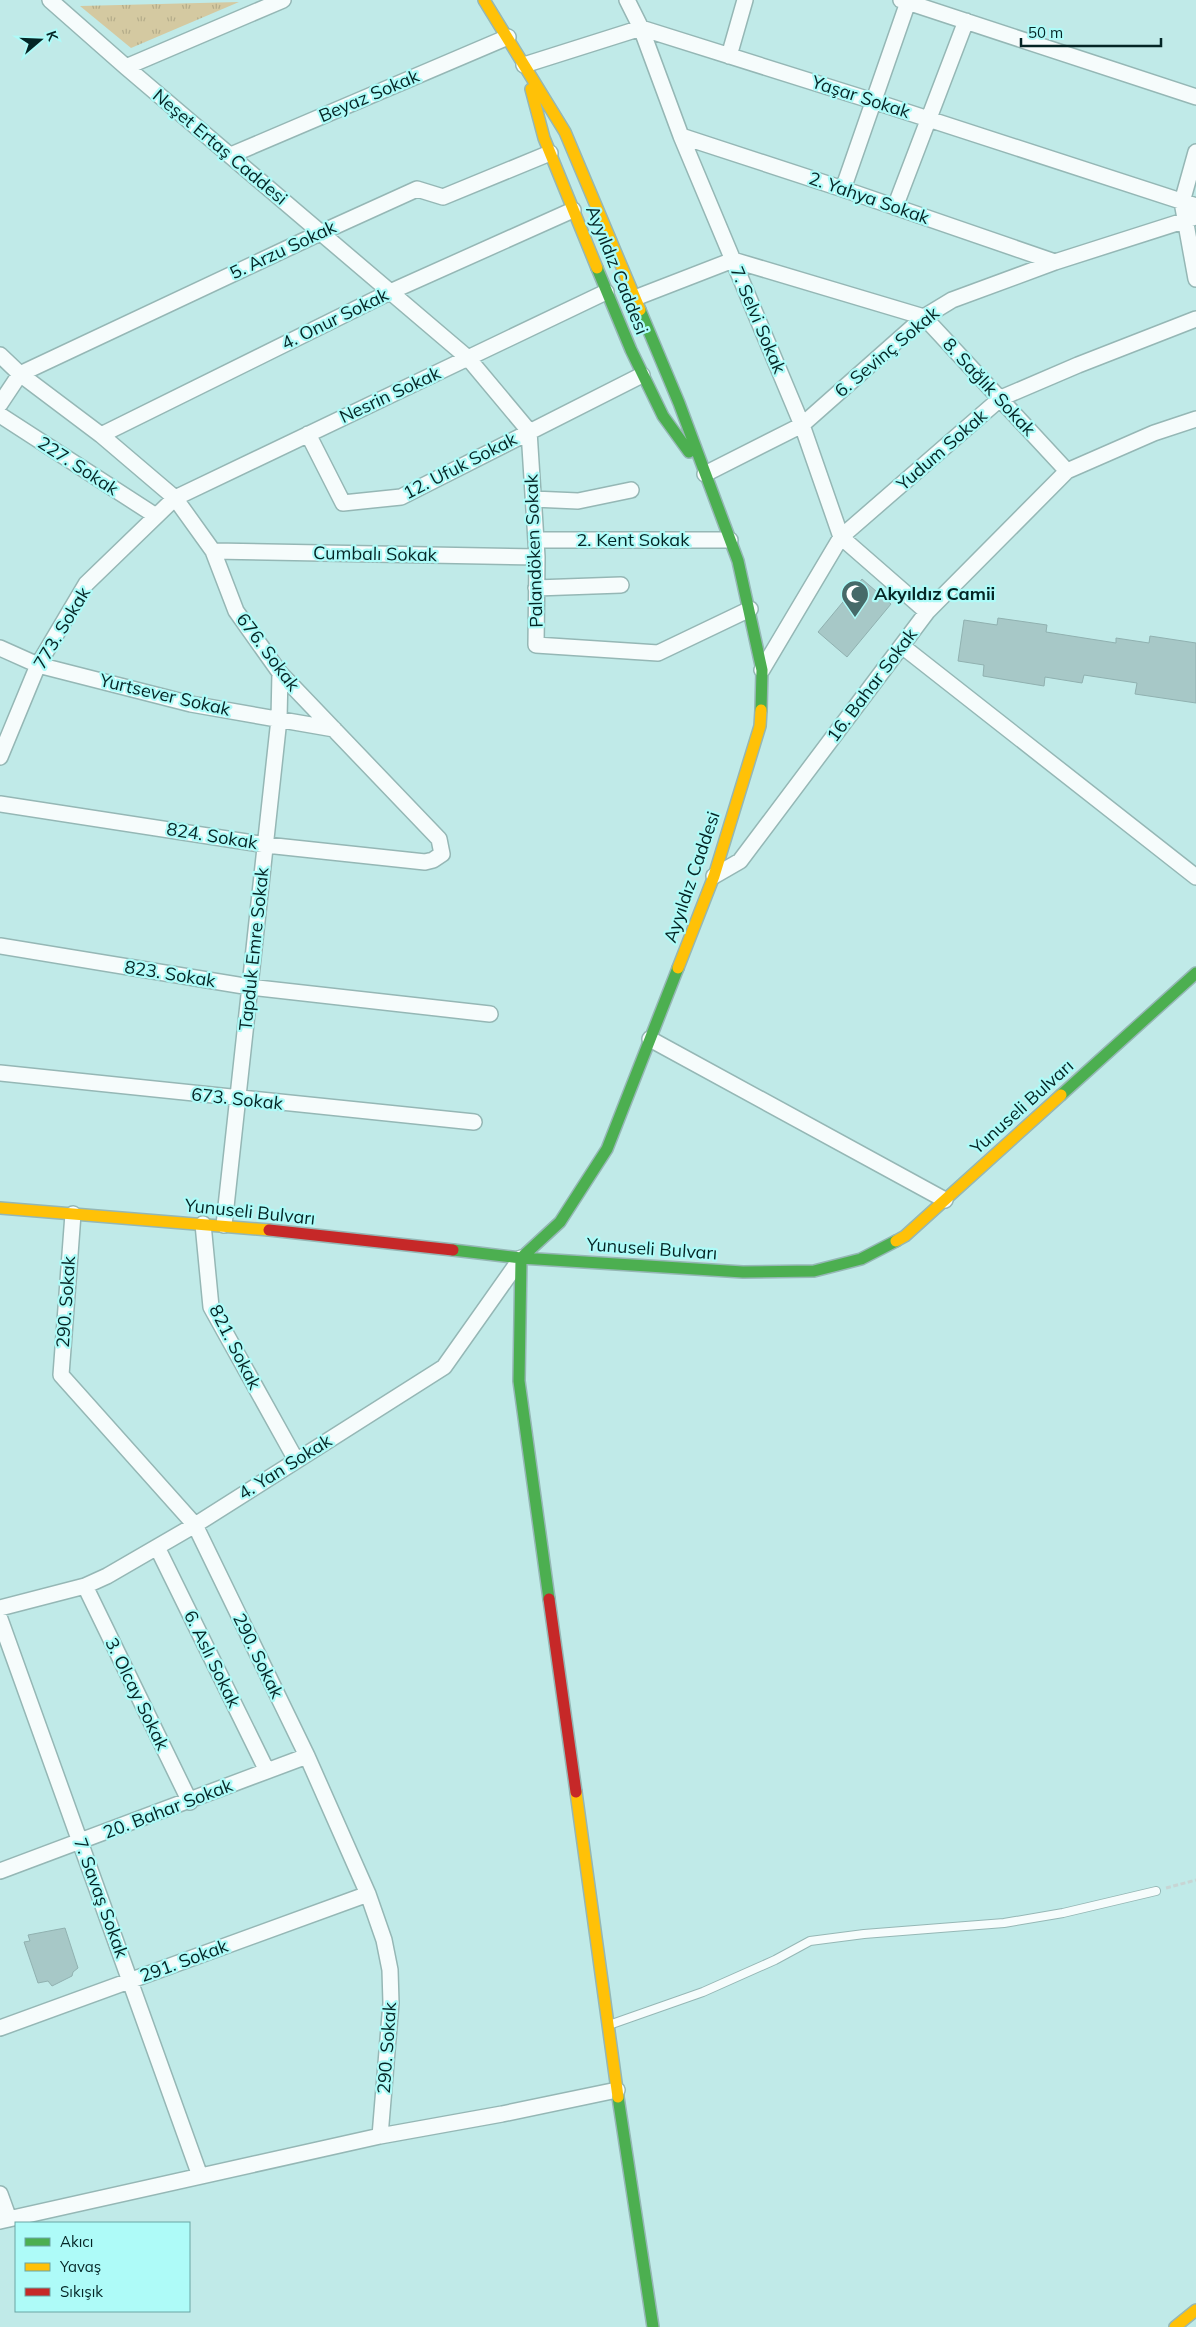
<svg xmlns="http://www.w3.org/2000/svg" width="1196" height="2327" font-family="Mulish,sans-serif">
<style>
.park{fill:url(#park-tufts)}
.building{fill:#a7c8c7;stroke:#90b1b0}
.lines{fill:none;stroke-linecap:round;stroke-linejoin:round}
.lane-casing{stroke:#95b7b5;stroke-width:10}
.street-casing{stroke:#95b7b5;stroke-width:18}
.fast-casing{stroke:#95b7b5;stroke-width:14}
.slow-casing{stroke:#95b7b5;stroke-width:14}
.jam-casing{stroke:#95b7b5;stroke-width:14}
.path{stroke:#c7d5d4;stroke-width:3;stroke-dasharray:5 2.5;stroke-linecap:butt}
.lane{stroke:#f6fcfc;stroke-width:8}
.street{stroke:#f6fcfc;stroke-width:15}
.fast{stroke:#4caf50;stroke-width:11}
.slow{stroke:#ffc107;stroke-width:11}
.jam{stroke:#c62828;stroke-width:11}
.labels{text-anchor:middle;stroke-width:4.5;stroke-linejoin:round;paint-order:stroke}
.street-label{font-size:18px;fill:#042525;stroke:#aefbf8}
.poi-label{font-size:18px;font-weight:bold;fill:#042525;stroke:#aefbf8;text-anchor:start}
</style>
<defs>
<pattern id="park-tufts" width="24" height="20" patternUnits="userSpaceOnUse" patternTransform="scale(1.25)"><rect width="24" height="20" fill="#d4c9a1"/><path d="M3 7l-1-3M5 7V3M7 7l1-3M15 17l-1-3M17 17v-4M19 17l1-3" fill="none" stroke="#b4ac8a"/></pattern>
</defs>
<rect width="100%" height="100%" fill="#c0eae8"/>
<!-- park -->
<path class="park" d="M239,2L131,48L80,6Z"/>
<!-- building -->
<path class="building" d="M862,579L891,604L847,657L818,632Z
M998,618L1047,625L1046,632L1116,643V638L1149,643L1150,636L1196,643V703L1135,694L1137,683L1084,675L1082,683L1045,677L1044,686L983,676L984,665L958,661L964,620L997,625Z
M65,1928L78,1968L73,1972L72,1976L52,1986L48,1981L38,1983L24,1942L30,1941L28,1935Z"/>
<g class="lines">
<!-- lane casing -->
<g class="lane-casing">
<path id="lane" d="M609,2025L703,1992L775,1960L810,1941L864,1934L1004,1923L1063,1913L1156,1891"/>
</g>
<!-- street casing -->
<g class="street-casing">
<path id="street" d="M50,0L126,67L468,358L529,431L537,557L536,645L658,653L750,609
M627,0L641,28L681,136L802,425L841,537L927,612
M901,0L1196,97
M729,56L745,0
M524,65L641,28L873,101L1196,206
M126,67L283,0
M681,136L843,189L1055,262
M1196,152L1182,202L1196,279
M231,155L508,37
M843,189L908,2
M895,207L966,21
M635,298L733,260L924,317L1067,471
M0,355L20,374L101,435L175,498L213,551L236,611L280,673L439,839L442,854L433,860L425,862L266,845L0,804
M0,404L20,374L320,233L417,189L443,197L550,153
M0,415L156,516
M308,434L343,503L401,497L642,375
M101,435L390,292L573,210
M705,474L802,425L924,317L952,300L1055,262L1196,217
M533,499L578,501L631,490
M536,540H730
M213,551L537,557
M536,588L621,585
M902,646L1196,877
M0,648L38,665L191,704L334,729
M762,670L841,537L1001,398L1078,365L1196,319
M0,757L38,665L86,584L175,498L606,292
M714,876L740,861L927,612L1067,471L1154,433L1196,419
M0,946L250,987L490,1014
M650,1039L945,1200
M0,1073L474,1122
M73,1214L61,1375L195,1525L307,1756L368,1894L384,1940L390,1970L391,2003L380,2136
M203,1224L211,1307L296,1460
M224,1225L279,719L280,673
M157,1547L267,1771
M85,1586L190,1802
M0,1608L85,1586L107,1576L195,1525L444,1367L521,1258
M0,1619L200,2176
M0,1871L307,1756
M0,2028L368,1894
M0,2194L9,2219
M0,2221L380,2136L502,2114L617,2090"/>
</g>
<!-- fast casing -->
<g class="fast-casing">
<path id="fast" d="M597,268L631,350L663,416L689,452
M640,310L679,403L738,561L762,670L761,710
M1061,1095L1196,973
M453,1250L521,1258L743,1272L814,1271L861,1259L896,1241
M549,1599L519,1381L521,1258L560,1222L607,1149L678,968
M618,2097L653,2327"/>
</g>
<!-- slow casing -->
<g class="slow-casing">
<path id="slow" d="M484,0L565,132L640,310
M531,89L544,138L597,268
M678,968L714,876L760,726L761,710
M0,1208L269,1230
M896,1241L905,1236L1061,1095
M576,1792L618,2097
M1175,2327L1196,2310"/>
</g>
<!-- jam casing -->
<g class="jam-casing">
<path id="jam" d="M269,1230L453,1250
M549,1599L576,1792"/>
</g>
<!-- path -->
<path class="path" d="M1166,1888L1196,1880"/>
<!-- lane -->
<use href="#lane" class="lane"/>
<!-- street -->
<use href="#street" class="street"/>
<!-- fast -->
<use href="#fast" class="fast"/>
<!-- slow -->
<use href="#slow" class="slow"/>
<!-- jam -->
<use href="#jam" class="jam"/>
</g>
<!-- icons -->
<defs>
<g id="mosque-pin" transform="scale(1.4375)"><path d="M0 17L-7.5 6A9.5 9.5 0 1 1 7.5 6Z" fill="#466a69" stroke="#aefbf8"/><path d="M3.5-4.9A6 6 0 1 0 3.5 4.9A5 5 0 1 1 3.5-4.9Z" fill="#fff"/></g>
</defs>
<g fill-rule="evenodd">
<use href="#mosque-pin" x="855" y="594"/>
</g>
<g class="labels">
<!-- street labels -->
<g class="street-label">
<text transform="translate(369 96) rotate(-23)" y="6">Beyaz Sokak</text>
<text transform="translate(861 97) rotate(18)" y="6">Yaşar Sokak</text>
<text transform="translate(220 147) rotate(40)" y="6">Neşet Ertaş Caddesi</text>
<text transform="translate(869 198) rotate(19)" y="6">2. Yahya Sokak</text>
<text transform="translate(283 250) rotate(-25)" y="6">5. Arzu Sokak</text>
<text transform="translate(617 270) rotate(68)" y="6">Ayyıldız Caddesi</text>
<text transform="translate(335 319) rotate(-26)" y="6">4. Onur Sokak</text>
<text transform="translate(758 320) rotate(67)" y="6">7. Selvi Sokak</text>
<text transform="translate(887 352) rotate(-40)" y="6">6. Sevinç Sokak</text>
<text transform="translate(989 387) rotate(47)" y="6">8. Sağlık Sokak</text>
<text transform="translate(390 395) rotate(-25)" y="6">Nesrin Sokak</text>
<text transform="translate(942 450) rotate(-41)" y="6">Yudum Sokak</text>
<text transform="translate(78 466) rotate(33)" y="6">227. Sokak</text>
<text transform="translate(460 466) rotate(-27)" y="6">12. Ufuk Sokak</text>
<text x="633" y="546">2. Kent Sokak</text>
<text transform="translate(534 551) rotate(-92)" y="6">Palandöken Sokak</text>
<text transform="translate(375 554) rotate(1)" y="6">Cumbalı Sokak</text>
<text transform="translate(62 628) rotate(-59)" y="6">773. Sokak</text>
<text transform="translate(268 652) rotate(53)" y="6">676. Sokak</text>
<text transform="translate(872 685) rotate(-53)" y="6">16. Bahar Sokak</text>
<text transform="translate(165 695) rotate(13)" y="6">Yurtsever Sokak</text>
<text transform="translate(212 836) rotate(9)" y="6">824. Sokak</text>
<text transform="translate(692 877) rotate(-71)" y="6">Ayyıldız Caddesi</text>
<text transform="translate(254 949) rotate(-84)" y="6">Tapduk Emre Sokak</text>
<text transform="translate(170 974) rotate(9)" y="6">823. Sokak</text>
<text transform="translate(237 1099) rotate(6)" y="6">673. Sokak</text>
<text transform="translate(1022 1107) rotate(-42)" y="6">Yunuseli Bulvarı</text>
<text transform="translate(250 1212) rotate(6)" y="6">Yunuseli Bulvarı</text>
<text transform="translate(652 1249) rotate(4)" y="6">Yunuseli Bulvarı</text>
<text transform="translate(66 1302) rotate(-86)" y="6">290. Sokak</text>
<text transform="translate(235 1347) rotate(63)" y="6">821. Sokak</text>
<text transform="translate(285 1467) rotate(-32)" y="6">4. Yan Sokak</text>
<text transform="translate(258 1656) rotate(64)" y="6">290. Sokak</text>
<text transform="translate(212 1659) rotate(64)" y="6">6. Aslı Sokak</text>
<text transform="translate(137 1694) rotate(64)" y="6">3. Olcay Sokak</text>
<text transform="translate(168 1809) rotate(-21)" y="6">20. Bahar Sokak</text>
<text transform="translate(101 1898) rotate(70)" y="6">7. Savaş Sokak</text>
<text transform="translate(184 1961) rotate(-20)" y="6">291. Sokak</text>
<text transform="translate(387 2048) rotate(-86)" y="6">290. Sokak</text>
</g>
<!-- poi labels -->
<g class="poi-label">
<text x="874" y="600">Akyıldız Camii</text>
</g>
</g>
<!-- legend -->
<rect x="15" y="2222" width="175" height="90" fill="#aefbf8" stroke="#6aa5a4"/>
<rect x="25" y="2238" width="25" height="8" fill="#4caf50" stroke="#6aa5a4"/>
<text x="60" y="2247" font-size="15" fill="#042525">Akıcı</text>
<rect x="25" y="2263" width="25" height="8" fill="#ffc107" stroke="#6aa5a4"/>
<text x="60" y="2272" font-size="15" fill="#042525">Yavaş</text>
<rect x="25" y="2288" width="25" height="8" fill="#c62828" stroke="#6aa5a4"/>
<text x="60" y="2297" font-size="15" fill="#042525">Sıkışık</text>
<!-- north arrow -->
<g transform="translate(40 40) rotate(71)" stroke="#aefbf8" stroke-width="4" paint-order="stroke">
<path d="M0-4L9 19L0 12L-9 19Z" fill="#042525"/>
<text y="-8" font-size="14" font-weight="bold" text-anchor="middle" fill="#042525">K</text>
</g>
<!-- scale -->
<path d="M1021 38v8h140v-8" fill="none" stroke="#042525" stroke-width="2.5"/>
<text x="1028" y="38" font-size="15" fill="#042525" stroke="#aefbf8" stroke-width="4" paint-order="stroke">50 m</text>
</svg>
